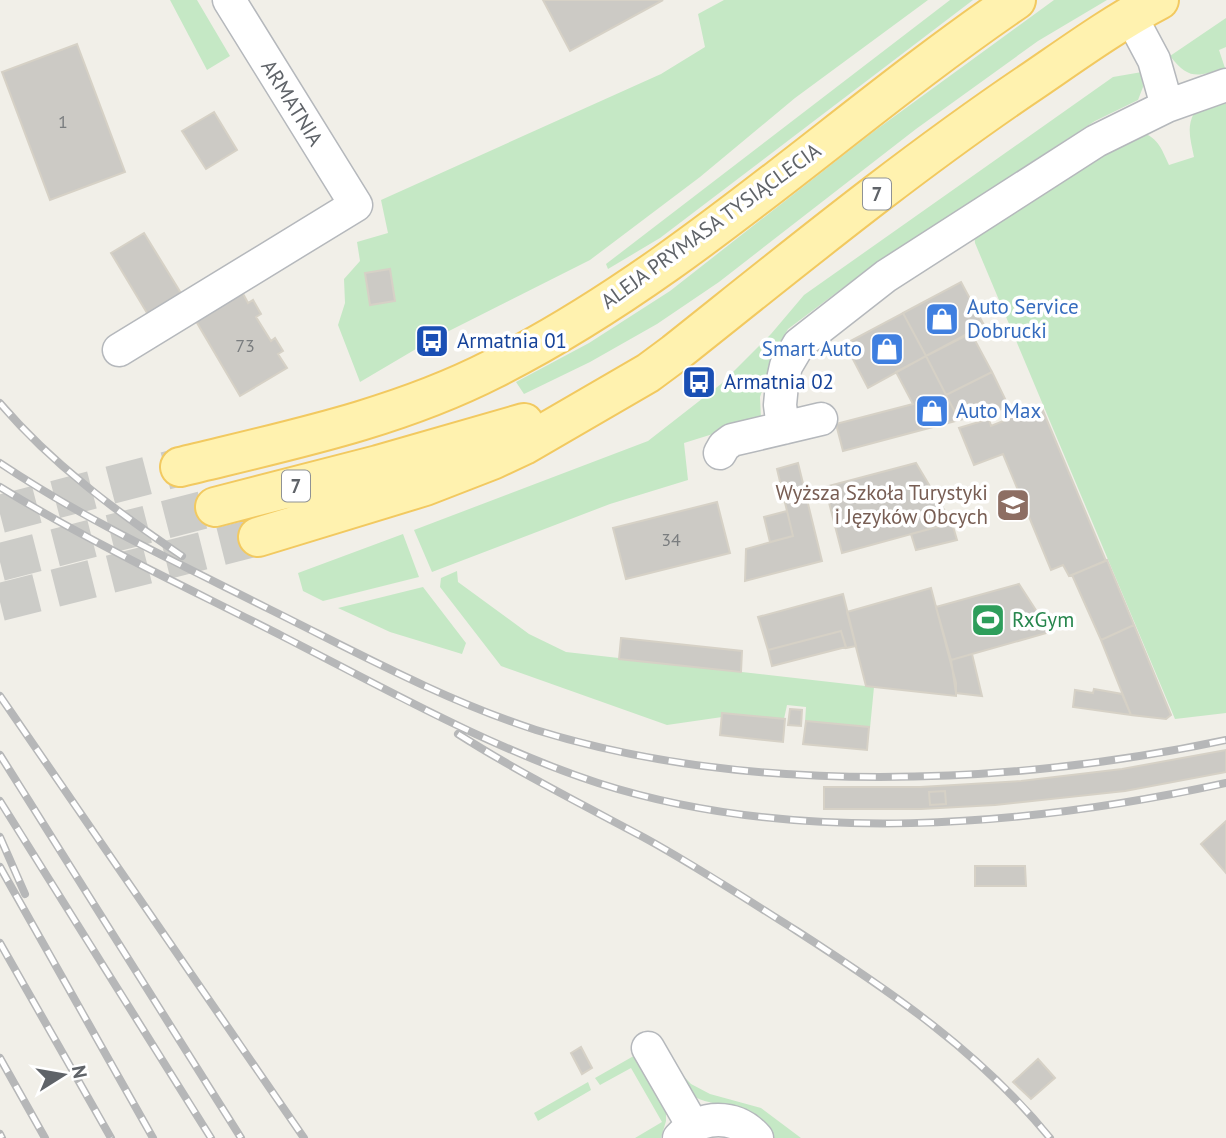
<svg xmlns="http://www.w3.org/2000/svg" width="1226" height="1138" font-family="'PT Sans',sans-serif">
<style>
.green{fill:#c5e8c5}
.building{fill:#cccac5;stroke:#d6d1c6;stroke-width:2}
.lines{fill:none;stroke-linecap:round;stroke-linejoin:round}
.major-tunnel{stroke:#ccccc8;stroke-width:38;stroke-dasharray:38 19;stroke-linecap:butt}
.minor-casing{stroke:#b5b8bc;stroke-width:35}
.major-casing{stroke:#f2c960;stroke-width:42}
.minor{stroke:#fff;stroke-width:32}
.major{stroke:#fff2af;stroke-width:38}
.rail-casing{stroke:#b6b7b8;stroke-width:8}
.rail{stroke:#fff;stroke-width:5;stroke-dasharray:16;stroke-linecap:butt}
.labels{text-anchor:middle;stroke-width:7;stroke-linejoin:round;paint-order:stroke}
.number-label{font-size:18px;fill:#7a7d7f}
.shield{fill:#fff;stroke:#8f9295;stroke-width:2}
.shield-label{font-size:19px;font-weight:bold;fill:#5f6368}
.street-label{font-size:21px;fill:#5f6368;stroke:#fff}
.shop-label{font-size:21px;fill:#366cbe;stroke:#fff;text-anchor:start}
.transit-label{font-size:21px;fill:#164399;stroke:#fff;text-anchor:start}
.education-label{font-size:21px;fill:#785e54;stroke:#fff;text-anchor:end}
.leisure-label{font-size:21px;fill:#27864d;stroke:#fff;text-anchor:start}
</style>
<rect width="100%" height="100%" fill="#f1efe8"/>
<!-- green -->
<path class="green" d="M170,0H197L230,56L207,70Z
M724,0H928L795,98L700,177L590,260L441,335L440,332L420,342L421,346L360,382L338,325L345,303L344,279L360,261L357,242L388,233L381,200L661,74L705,47L698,14Z
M950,0H973L660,238L608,269L606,264Z
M1054,0H1107L1038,41L916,129L719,282L657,324L590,362L524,394L516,382L589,343L670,291L873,132Z
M1226,18V47L1219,50L1225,68C1197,77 1189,80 1170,56Z
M1142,72L1143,87L1138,100L1095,121L876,263L788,329L774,354L760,397L761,419L684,443L688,480L610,504L432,572L414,530L648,441L721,384L771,334L804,295L1113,77Z
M1226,103V713L1175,719L975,243L974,233L1137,131C1158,136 1161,148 1169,165L1194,157C1191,141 1186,128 1194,113Z
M403,534L419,577L323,601L303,591L298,573Z
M457,571L458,582L529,634L566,652L874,687L870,728L805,722L806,707L787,705L784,719L736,715L667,725L501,666L440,587L441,578Z
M423,587L466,643L462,654L390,632L338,608Z
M660,1041L676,1068L691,1084L710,1094L761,1108L801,1138H774C765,1124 743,1113 727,1107C712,1101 706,1104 690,1094L666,1105V1121L661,1138H635L662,1122L631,1068L600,1085L595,1078Z
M588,1082L591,1090L538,1121L534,1113Z"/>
<!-- building -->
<path class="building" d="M543,0H663L570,51Z
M77,44L125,172L50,200L2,72Z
M214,112L237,150L206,169L182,131Z
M144,233L187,303L153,323L111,253Z
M390,269L395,301L370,305L365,273Z
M961,282L984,325L926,356L903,313Z
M240,288L248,303L253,300L261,314L256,317L271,341L275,338L283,351L278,354L287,368L240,396L193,316Z
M903,313L926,356L868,388L845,344Z
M971,333L992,372L946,395L926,356Z
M926,356L959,420L843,451L836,424L913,404L896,372Z
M992,372L1009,407L959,420L946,395Z
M1041,406L1106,561L1069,576L1063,565L1051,570L1003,454L974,465L959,428L989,419L991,426Z
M798,463L822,561L745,581L746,549L793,536L777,469Z
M916,463L952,523L842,553L825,487Z
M717,502L730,553L626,579L613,528Z
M787,511L793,536L770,542L764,517Z
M952,523L957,540L916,550L911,534Z
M1107,560L1134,625L1101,640L1072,575Z
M1019,584L1050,632L951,660L936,607Z
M931,588L956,683V696L866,686L847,612Z
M843,594L856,646L846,648L841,631L768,650L758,617Z
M1134,625L1171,715L1166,719L1131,715L1101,640Z
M841,631L846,647L772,666L768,650Z
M621,638L742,651L741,672L619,659Z
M972,654L982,696L956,693L951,660Z
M1094,689L1122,694L1131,715L1073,707L1075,690L1093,693Z
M790,709L802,710L801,726L788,725Z
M722,713L785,719L783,742L720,735Z
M806,721L869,727L867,750L803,744Z
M1226,750V772L1125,791L995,805L921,809H824V787H920L1021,781L1122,769Z
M945,791L946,804L930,805L929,792Z
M1226,821V873L1201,844Z
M975,866H1025L1026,886H975Z
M581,1047L592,1068L582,1074L571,1053Z
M1038,1059L1055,1078L1031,1099L1013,1082Z"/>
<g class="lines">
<!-- major-tunnel -->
<path class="major-tunnel" d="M0,514L180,467
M0,562L215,507
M0,602L258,537"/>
<!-- minor casing -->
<g class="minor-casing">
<path id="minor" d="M1130,15L1154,60L1167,106
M119,350L356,205L229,0
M783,428L780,405L782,384L786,366L799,344L886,276L1096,141L1167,106L1226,85
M720,453L724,446L732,440L821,419
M648,1048L693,1126
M679,1138C701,1114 736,1114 757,1138"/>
</g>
<!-- major casing -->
<g class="major-casing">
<path id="major" d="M180,467C286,441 395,419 493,369C684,273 840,120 1016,0
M215,507L378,465L524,423
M258,537L425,486L492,460L524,445L648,373L675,353C792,260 909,164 1034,80C1075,52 1115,23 1159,0"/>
</g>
<!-- minor -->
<use href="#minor" class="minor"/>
<!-- major -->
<use href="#major" class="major"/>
<!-- rail casing -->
<g class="rail-casing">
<path id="rail" d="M0,403C52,464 116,511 182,556
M0,463C85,520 178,563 269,609C356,652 443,700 536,730C749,796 1009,786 1226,740
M0,487C91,543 188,588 284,637C386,689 488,747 598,783C795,846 1026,827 1226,783
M0,696L304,1138
M458,734C518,772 581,804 643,837C696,866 746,899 797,931C890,991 980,1052 1050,1138
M0,755L241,1138
M0,801L211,1138
M0,837L25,894
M0,867L153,1138
M0,943L111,1138
M0,1058L45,1138
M0,1134L2,1138"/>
</g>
<!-- rail -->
<use href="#rail" class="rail"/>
</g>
<!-- icons -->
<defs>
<g id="shop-square" transform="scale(1.75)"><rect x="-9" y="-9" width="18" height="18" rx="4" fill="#3f7fe0" stroke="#fff"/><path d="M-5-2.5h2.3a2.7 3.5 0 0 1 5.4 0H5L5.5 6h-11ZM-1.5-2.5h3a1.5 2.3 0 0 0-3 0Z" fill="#fff"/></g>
<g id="bus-square" transform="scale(1.75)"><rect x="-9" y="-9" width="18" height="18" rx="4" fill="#1a4fb4" stroke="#fff"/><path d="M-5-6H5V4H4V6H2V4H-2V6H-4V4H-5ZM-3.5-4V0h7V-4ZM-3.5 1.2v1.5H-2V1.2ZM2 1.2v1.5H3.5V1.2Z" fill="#fff"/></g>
<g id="university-square" transform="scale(1.75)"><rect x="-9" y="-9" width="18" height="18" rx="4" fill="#8d6e63" stroke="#fff"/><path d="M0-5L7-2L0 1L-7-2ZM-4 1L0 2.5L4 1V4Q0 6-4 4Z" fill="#fff"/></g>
<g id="stadium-square" transform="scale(1.75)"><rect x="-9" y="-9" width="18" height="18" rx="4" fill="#2e9e5b" stroke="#fff"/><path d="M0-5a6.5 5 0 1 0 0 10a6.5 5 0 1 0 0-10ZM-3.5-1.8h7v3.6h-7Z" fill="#fff"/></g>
</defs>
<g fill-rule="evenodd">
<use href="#shop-square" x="942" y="319"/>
<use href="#bus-square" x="432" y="341"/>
<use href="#shop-square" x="887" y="349"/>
<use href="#bus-square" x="699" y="382"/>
<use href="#shop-square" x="932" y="411"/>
<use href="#university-square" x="1013" y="505"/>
<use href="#stadium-square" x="988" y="620"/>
</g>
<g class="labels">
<!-- number labels -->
<g class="number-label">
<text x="63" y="128">1</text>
<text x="245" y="352">73</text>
<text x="671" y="546">34</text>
</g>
<!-- shield labels -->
<g class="shield">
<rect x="863" y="178.5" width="28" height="31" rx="5"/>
<rect x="282" y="470.5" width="28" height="31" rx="5"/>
</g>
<g class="shield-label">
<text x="877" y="201">7</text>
<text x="296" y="493">7</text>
</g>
<!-- street labels -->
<g class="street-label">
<text transform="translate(292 103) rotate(58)" y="7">ARMATNIA</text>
<text transform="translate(711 226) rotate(-36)" y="7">ALEJA PRYMASA TYSIĄCLECIA</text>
</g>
<!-- shop labels -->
<g class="shop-label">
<text x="967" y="314">Auto Service<tspan x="967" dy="24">Dobrucki</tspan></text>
<text x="862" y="356" text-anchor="end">Smart Auto</text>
<text x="956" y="418">Auto Max</text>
</g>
<!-- transit labels -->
<g class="transit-label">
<text x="457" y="348">Armatnia 01</text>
<text x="724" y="389">Armatnia 02</text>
</g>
<!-- education labels -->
<g class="education-label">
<text x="988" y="500">Wyższa Szkoła Turystyki<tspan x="988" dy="24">i Języków Obcych</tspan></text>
</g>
<!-- leisure labels -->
<g class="leisure-label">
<text x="1012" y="627">RxGym</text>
</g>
</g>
<!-- north arrow -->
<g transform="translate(63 1075) rotate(79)" stroke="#ffffff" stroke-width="5" paint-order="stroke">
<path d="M0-5L12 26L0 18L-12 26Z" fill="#5f6368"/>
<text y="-10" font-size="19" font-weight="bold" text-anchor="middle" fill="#5f6368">N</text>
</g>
</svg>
